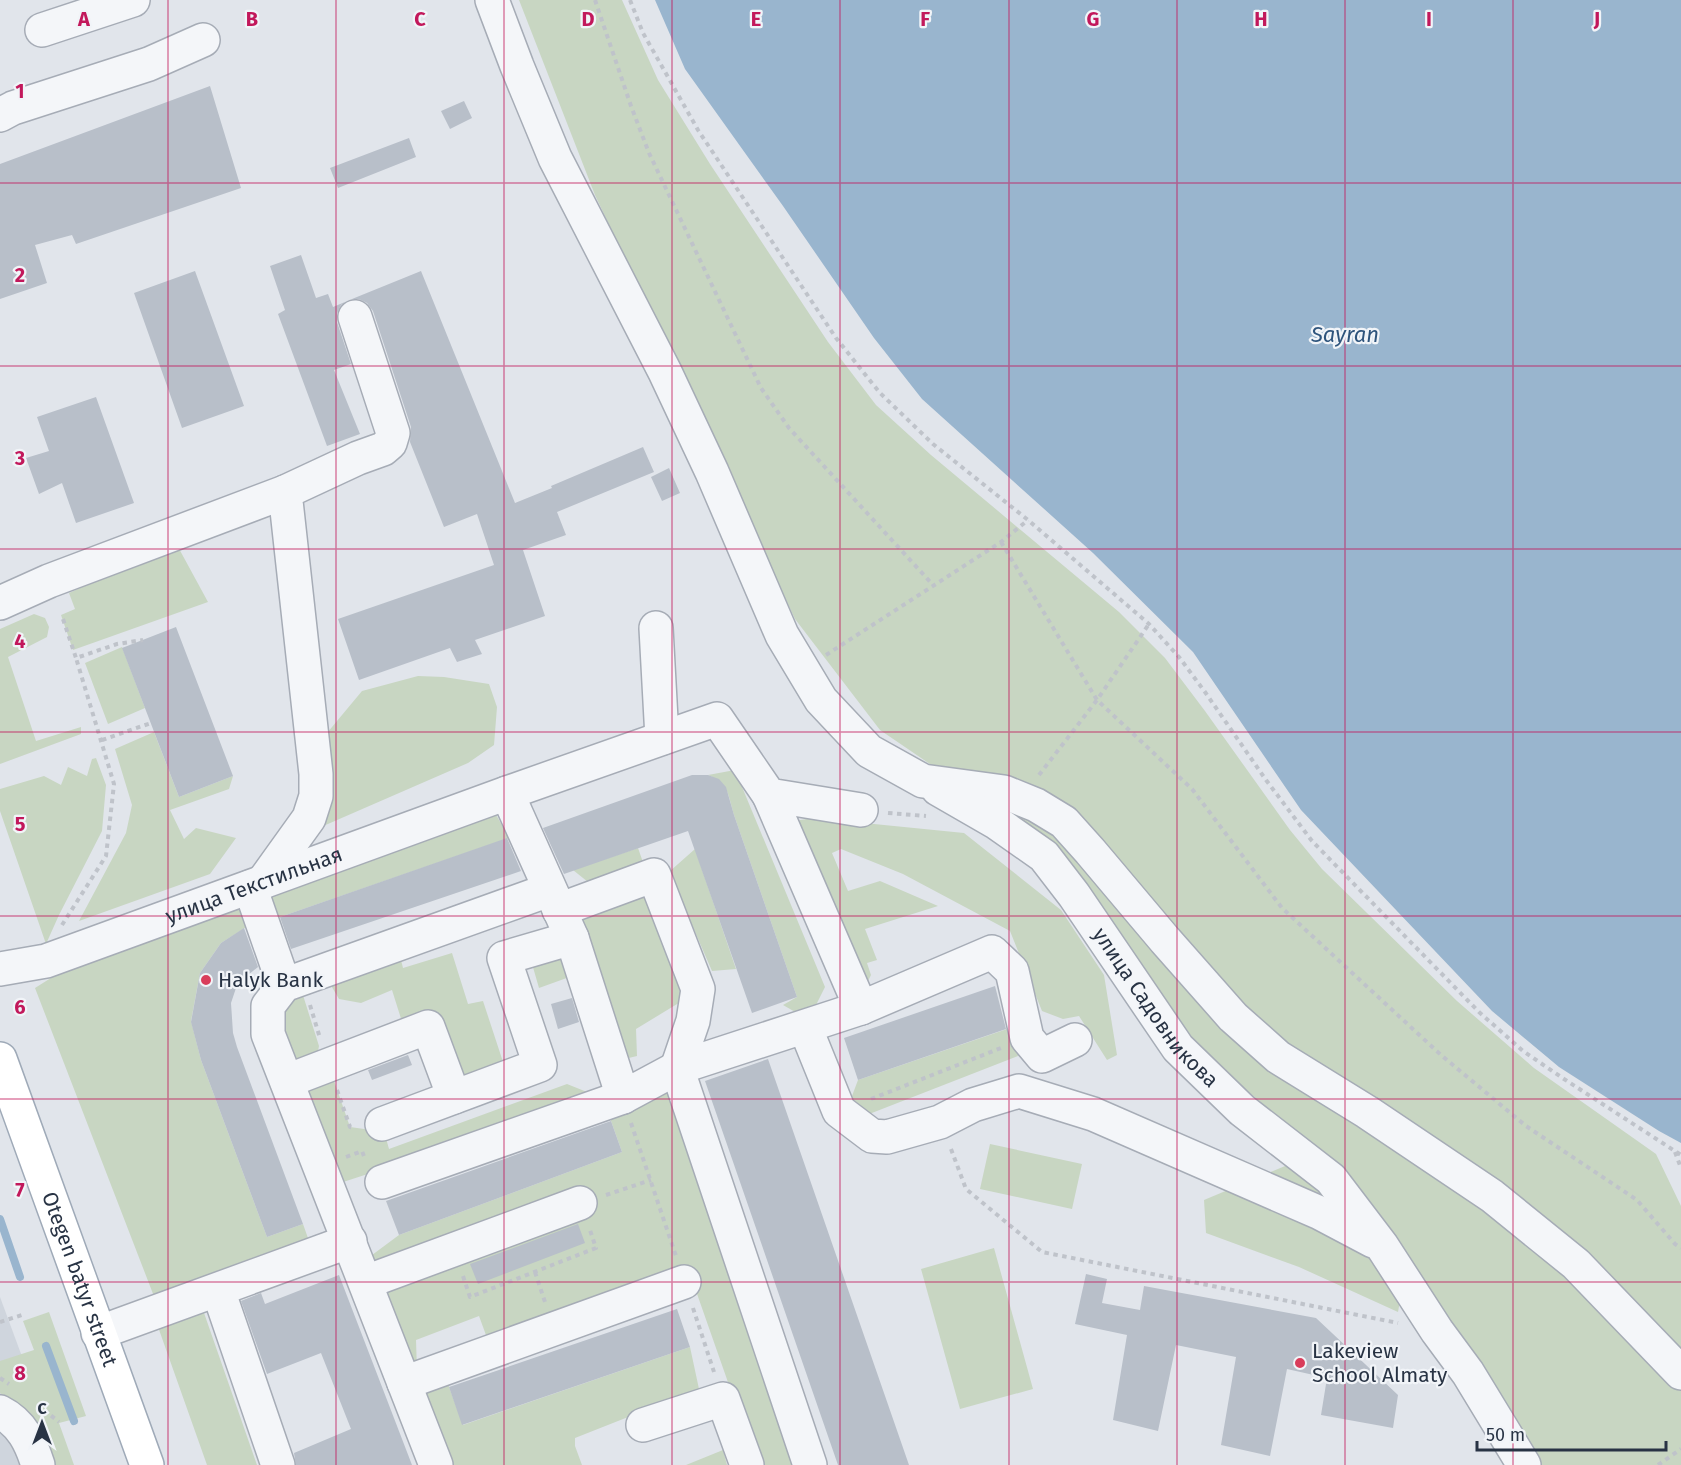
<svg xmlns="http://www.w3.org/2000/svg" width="1681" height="1465" font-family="'Fira Sans',sans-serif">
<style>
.built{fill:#cfd5dd}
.green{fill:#c8d6c2}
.water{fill:#99b5ce}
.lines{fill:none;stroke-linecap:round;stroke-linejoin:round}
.stream{stroke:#99b5ce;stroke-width:8}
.building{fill:#b8bfc9}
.minor-casing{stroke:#a6acb6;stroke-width:36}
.major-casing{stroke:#9faab8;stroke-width:36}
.path{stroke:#bfc3ca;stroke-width:4;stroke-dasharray:4.5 4.5;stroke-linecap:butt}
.minor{stroke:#f4f6f9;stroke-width:33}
.major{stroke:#fff;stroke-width:33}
.grid{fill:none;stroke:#c2185b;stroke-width:1.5;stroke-opacity:0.55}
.poi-dot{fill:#d93d5b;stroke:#f1f4f8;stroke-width:2}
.labels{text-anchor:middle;stroke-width:4.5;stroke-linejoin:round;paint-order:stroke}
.street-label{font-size:21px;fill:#283344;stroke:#f1f4f8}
.poi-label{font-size:21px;fill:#283344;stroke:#f1f4f8;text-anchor:start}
.water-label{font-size:22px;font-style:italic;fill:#2e547c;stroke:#f1f4f8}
.grid-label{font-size:20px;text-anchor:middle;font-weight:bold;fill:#c2185b;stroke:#f1f4f8;stroke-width:4.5;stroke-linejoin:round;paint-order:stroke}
</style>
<rect width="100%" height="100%" fill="#e1e5eb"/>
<!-- built -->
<path class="built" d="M0,1297L62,1465H0Z"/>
<!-- green -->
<path class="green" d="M519,0H622L658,80L710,164L828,342L876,405L931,455L1119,612L1165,658L1205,711L1290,830L1322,869L1457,1001L1534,1068L1656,1154L1681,1206V1465H1532L1338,1169L1198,1048L1062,854L880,730L795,619L595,195Z
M177,545L208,602L73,650L61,615L75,609L69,593Z
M34,614L45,618L49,627L47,637L8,657L36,741L81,727V734L0,764V629Z
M122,647L145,708L108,724L85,663Z
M418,676L444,677L489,684L497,707L494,745L468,763L321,827L327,733L362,691Z
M154,732L179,797L233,776L229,789L170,810L184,839L196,828L236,838L210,874L79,921L126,833L132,805L115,749Z
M96,758L106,785L102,831L59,915L46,944L0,811V789L44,776L61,785L68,767L87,776L92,759Z
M735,770L825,987L816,1005L797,1013L783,1005L797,997L734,815C728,795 729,783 708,775Z
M494,811L509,838L280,917L248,926L221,943L200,973L191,1021L201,1060L267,1237L303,1224L309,1241L155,1299L35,988L81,959Z
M814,818L964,833L1061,910L1104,975L1117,1055L1107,1060L1079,1016L1063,1019L1042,1011L1010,931L903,874L841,849L832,853L848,891L880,881L938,906L865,929L877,960L867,963L871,975L867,983L795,828L800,820Z
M638,848L645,868L593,886L573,870Z
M695,849L736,969L712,971L669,872Z
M648,889L687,998L636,1029L637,1056L616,1061L569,913Z
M565,939L575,975L539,988L528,950Z
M399,952L403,968L452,953L468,1004L483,1001L504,1065L460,1080L438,1014L403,1025L392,990L361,1003L339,999L326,977Z
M287,992H302L319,1046L316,1061L295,1068L280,1032Z
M1010,1028L1018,1056L859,1118L852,1096L858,1080Z
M331,1072L350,1127L364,1129L382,1124L389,1149L567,1084L602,1098L337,1184L295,1086Z
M669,1083L801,1465H757L689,1271L490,1346L479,1316L416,1340L417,1371L368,1258L399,1235L622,1152L610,1118Z
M990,1144L1082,1164L1072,1209L980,1189Z
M1290,1164L1314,1178L1402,1290L1398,1312L1299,1267L1206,1233L1204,1200Z
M994,1248L1033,1389L960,1409L921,1269Z
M203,1310L257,1465H207L157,1324Z
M49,1312L86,1416L59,1423L74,1465H51L31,1415L0,1393V1361L34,1350L23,1321Z
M690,1347L699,1389L575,1438V1446L582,1465H444L413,1384L450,1370L449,1387L463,1425Z
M723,1450L727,1465H686Z"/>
<!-- water -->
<path class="water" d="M655,0H1681V1143L1659,1131L1559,1067L1492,1011L1301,810L1193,652L1093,553L922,399L874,338L783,206L685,69Z"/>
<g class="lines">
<!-- stream -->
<path class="stream" d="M0,1219L20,1277
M46,1346L74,1421"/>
</g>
<!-- building -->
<path class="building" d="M210,86L241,188L76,244L72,235L35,245L47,283L0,299V164Z
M464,101L472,118L450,129L441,111Z
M409,138L416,157L338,188L330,168Z
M301,255L316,298L328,294L333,307L345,302L341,305L337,313V322L351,364L334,370L360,434L327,446L278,314L285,310L270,266Z
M195,271L244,406L182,428L134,293Z
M421,271L515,503L552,488L551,486L643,447L654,472L557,512L566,535L523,550L545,616L475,640L482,654L457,662L450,648L359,680L338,619L494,565L477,514L444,527L410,442L411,427L373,311L367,303L359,299H352Z
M96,397L134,503L76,523L62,483L39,494L26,458L49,451L37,417Z
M669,468L680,493L662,501L651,477Z
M176,627L233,776L179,797L122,648Z
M692,775H708L719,779L726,787L734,815L797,997L752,1013L688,831L564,874L543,828Z
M507,838L521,871L291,949L280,917Z
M244,928L258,967L248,975L236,988L231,1003L233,1033L237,1047L303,1224L267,1237L201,1060L191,1022L200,973L221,943Z
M995,986L1006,1029L858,1080L844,1038Z
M572,998L579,1022L558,1029L551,1004Z
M408,1055L412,1065L372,1080L368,1070Z
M768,1059L909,1465H838L705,1081Z
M611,1121L622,1152L399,1235L386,1201Z
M578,1224L585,1243L478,1284L470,1264Z
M1086,1274L1107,1279L1102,1303L1140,1310L1144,1286L1316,1318L1398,1395L1393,1428L1321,1415L1327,1378L1287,1369L1270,1456L1221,1445L1236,1357L1176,1345L1158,1431L1113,1420L1127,1335L1075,1324Z
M339,1275L412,1465H296L294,1453L351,1429L321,1353L267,1374L241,1301L261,1293L265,1304Z
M677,1309L690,1347L462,1425L449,1387Z"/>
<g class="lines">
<!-- minor casing -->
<g class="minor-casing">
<g id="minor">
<path d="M492,0L517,66L555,158L665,372L712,472L782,635L821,700L869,751L923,781L1004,792L1036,805L1064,822L1090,851L1165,940L1233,1017L1278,1057L1367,1112L1492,1196L1576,1264L1681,1373"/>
<path d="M42,30L133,0"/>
<path d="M0,115L13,108L149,64L203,40"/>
<path d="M0,603L49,581L285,492"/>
<path d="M656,628L662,738"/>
<path id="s1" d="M938,789L997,823L1044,856L1074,895L1178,1048L1242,1110L1331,1179L1382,1246L1437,1331L1468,1373L1524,1465"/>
<path d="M507,793L572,938L623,1097L677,1068L861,1008L992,952L1012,971L1027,1038L1042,1056L1075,1040"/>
<path d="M769,795L861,1008"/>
<path d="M263,882L309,818L316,796V774L285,492L358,458L383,449L390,443L393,433L355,317"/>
<path d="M250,887L284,985"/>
<path d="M559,910L654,875L698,989L693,1021L677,1068L810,1465"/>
<path id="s2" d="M0,969L46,961L507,793L717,719L769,795L861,810"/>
<path d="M805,1027L839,1111L872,1136L887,1137L940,1122L973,1105L1019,1091L1093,1114L1320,1213L1373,1241"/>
<path d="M287,1081L428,1027L454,1097"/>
<path d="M382,1124L540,1065L504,958L572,938"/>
<path d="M382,1182L623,1097"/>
<path d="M366,1282L580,1203"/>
<path d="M218,1290L278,1465"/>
<path d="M98,1333L350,1241"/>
<path d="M404,1383L684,1282"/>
<path d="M0,1412C22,1423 31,1443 38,1465"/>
<path d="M643,1425L723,1399L747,1465"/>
<path d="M436,1465L268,1034V1006L284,985L549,890"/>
</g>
</g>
<!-- major casing -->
<g class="major-casing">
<g id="major">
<path id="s3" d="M0,1059L147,1465"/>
</g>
</g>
<!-- path -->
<path class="path" d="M595,0L631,106L649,153L761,388L789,428L934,586
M630,0L643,33L698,130L836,338L880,393L933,444L1028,520L1149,624L1179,657L1205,692L1266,780L1312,841L1479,1012L1523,1051L1564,1079L1681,1155
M1001,542L1097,700L1192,789L1282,908L1441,1055L1526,1126L1637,1200L1675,1244L1681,1248
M63,619L76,658L117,644L143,640
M826,655L1001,542L1028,520
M102,740L151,723
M1039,775L1097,700L1149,624
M888,813L926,816
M62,925L106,856L114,784L76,658
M310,1005L320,1038
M337,1090L350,1127L355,1128
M871,1099L1001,1048
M631,1123L676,1256
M951,1149L966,1189L1042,1252L1398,1323
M1675,1152L1681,1168
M346,1157L362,1151L365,1159
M606,1195L651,1180
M535,1272L545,1302
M463,1276L470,1297L596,1248L590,1230
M693,1308L714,1372
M0,1322L22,1315
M0,1378L9,1384
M44,1410L59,1422
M1658,1465L1681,1449"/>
<!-- minor -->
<use href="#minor" class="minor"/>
<!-- major -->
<use href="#major" class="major"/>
</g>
<!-- grid -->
<path class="grid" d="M168,0V1465M336,0V1465M504,0V1465M672,0V1465M840,0V1465M1009,0V1465M1177,0V1465M1345,0V1465M1513,0V1465M0,183H1681M0,366H1681M0,549H1681M0,732H1681M0,916H1681M0,1099H1681M0,1282H1681"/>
<!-- markers -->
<g class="poi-dot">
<circle cx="206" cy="980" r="6"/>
<circle cx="1300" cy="1363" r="6"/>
</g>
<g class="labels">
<!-- street labels -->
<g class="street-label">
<text dy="7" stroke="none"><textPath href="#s2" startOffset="268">улица Текстильная</textPath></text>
<text dy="7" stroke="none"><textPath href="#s1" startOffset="314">улица Садовникова</textPath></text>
<text dy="7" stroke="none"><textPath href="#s3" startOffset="234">Otegen batyr street</textPath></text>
</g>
<!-- poi labels -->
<g class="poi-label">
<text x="218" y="987">Halyk Bank</text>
<text x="1312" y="1358">Lakeview<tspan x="1312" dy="24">School Almaty</tspan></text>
</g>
<!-- water labels -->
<g class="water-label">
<text x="1345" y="342">Sayran</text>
</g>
</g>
<g class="grid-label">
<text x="84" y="26">A</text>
<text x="252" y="26">B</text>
<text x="420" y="26">C</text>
<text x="588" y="26">D</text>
<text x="756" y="26">E</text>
<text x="925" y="26">F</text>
<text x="1093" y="26">G</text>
<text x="1261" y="26">H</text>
<text x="1429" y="26">I</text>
<text x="1597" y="26">J</text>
<text x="20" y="98">1</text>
<text x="20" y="282">2</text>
<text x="20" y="465">3</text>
<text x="20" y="648">4</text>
<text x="20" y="831">5</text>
<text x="20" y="1014">6</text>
<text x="20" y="1197">7</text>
<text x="20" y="1380">8</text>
</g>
<!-- north arrow -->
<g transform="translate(42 1423)" stroke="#f1f4f8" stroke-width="4.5" paint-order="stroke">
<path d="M0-4.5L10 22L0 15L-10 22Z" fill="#283344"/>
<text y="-9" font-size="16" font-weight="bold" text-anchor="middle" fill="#283344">С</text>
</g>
<!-- scale -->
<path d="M1477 1441v9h189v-9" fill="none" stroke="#283344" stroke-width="3"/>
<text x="1486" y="1441" font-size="18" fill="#283344" stroke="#f1f4f8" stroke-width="4.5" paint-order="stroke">50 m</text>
</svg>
